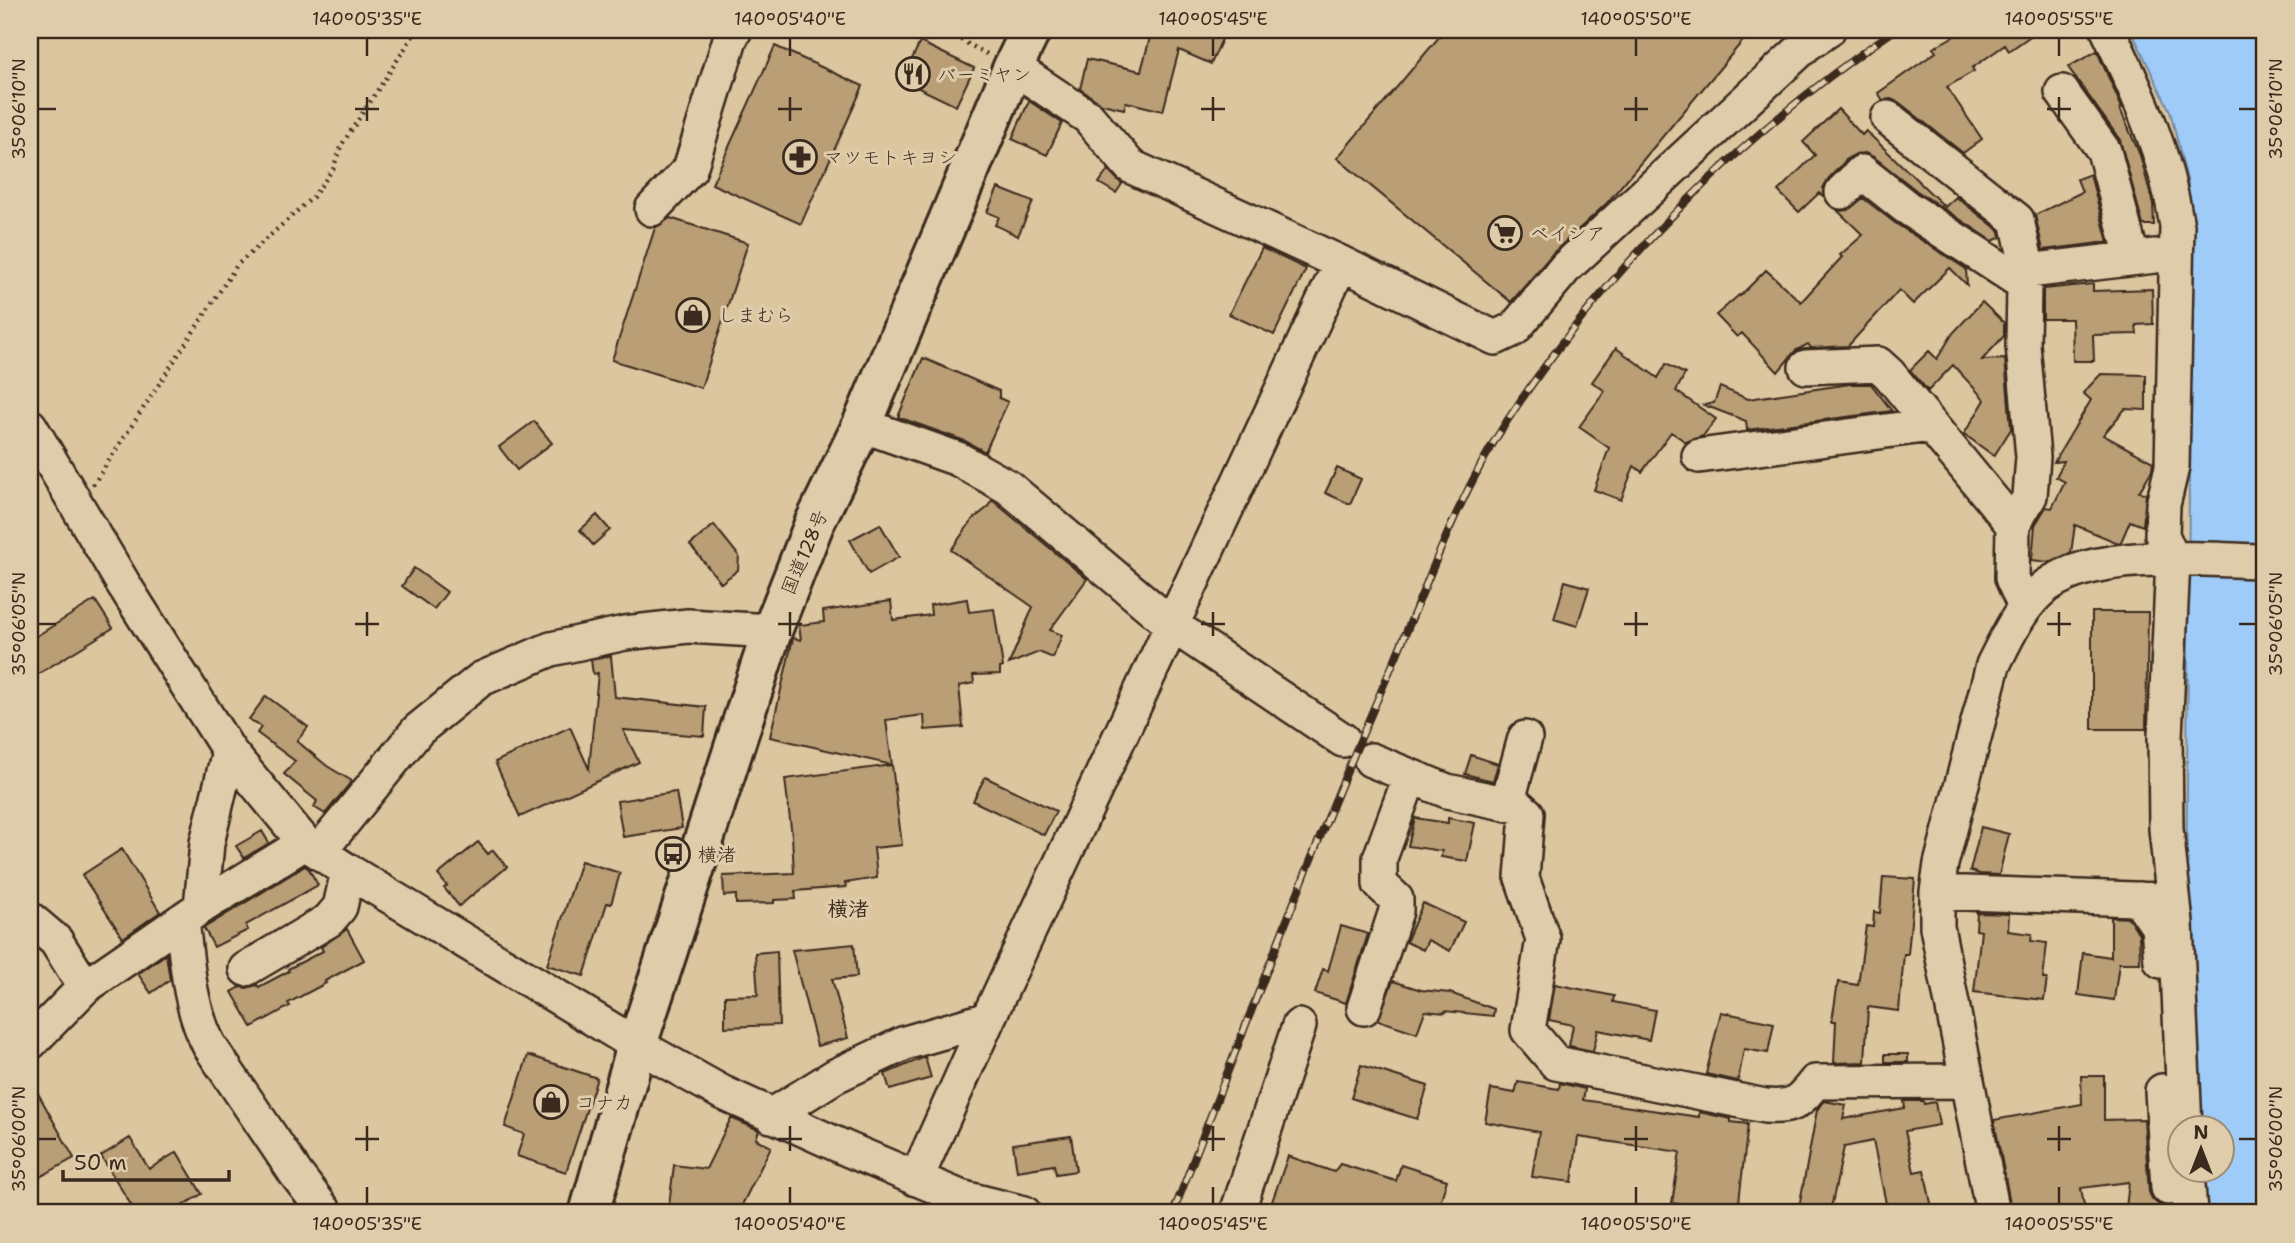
<svg xmlns="http://www.w3.org/2000/svg" width="2295" height="1243" font-family="'Shantell Sans','Klee One',sans-serif">
<style>
.water{fill:#9ecbf8;stroke:#768ba1;stroke-width:2}
.building{fill:#b99e76;stroke:#3b2a1e;stroke-width:2}
.lines{fill:none;stroke-linecap:round;stroke-linejoin:round}
.minor-casing{stroke:#3b2a1e;stroke-width:38}
.highway-casing{stroke:#3b2a1e;stroke-width:44}
.path{stroke:#3b2a1e;stroke-width:4.5;stroke-dasharray:2 5;stroke-linecap:butt}
.minor{stroke:#dfccaa;stroke-width:33}
.highway{stroke:#dfccaa;stroke-width:38}
.rail-casing{stroke:#3b2a1e;stroke-width:8}
.rail{stroke:#dfccaa;stroke-width:5;stroke-dasharray:16;stroke-linecap:butt}
.ticks{fill:none;stroke:#3b2a1e;stroke-width:2.5}
.labels{text-anchor:middle;stroke-width:6;stroke-linejoin:round;paint-order:stroke}
.poi-label{font-size:19px;fill:#3b2a1e;stroke:#dfccaa;text-anchor:start}
.street-label{font-size:19px;fill:#3b2a1e;stroke:#dfccaa}
.neighbourhood-label{font-size:21px;font-weight:bold;fill:#3b2a1e;stroke:#dfccaa}
.neatline{fill:none;stroke:#3b2a1e;stroke-width:2.5}
.ticks-label{font-size:18px;text-anchor:middle;fill:#3b2a1e}
</style>
<rect width="100%" height="100%" fill="#dcc6a0"/>
<filter id="ink" filterUnits="userSpaceOnUse"><feTurbulence type="fractalNoise" baseFrequency=".0143" numOctaves="2"/><feDisplacementMap in="SourceGraphic" scale="14" xChannelSelector="R" yChannelSelector="G"/><feConvolveMatrix kernelMatrix="1 2 1 2 8 2 1 2 1" color-interpolation-filters="sRGB"/></filter>
<g filter="url(#ink)">
<!-- water -->
<path class="water" d="M2131,30H2265V1213H2201L2195,1170H2222V1128L2190,1127L2185,1089L2190,327L2188,184L2170,111Z"/>
<!-- building -->
<path class="building" d="M1152,30H1226L1211,64L1179,50L1163,111L1126,102L1124,109L1102,104L1080,89L1087,59L1141,71Z
M1445,30H1752L1607,203L1553,253L1511,302L1337,158Z
M1965,30H2039L2009,51L2005,45L1972,68L1974,71L1947,87L1982,139L1963,153L1900,103L1891,99L1883,100L1878,93L1936,52L1933,48Z
M920,42L974,68L956,106L902,80Z
M775,46L863,86L801,224L712,184Z
M2097,51L2122,108L2120,109L2140,155L2153,204L2154,225H2143L2120,140L2068,67Z
M1029,101L1062,123L1047,155L1012,139Z
M1838,109L1862,135L1866,131L1945,207L1956,197L2000,231L2001,237L1993,241L1917,191L1874,157L1865,153L1856,154L1848,158L1828,179L1823,188V196L1819,193L1799,212L1778,191L1815,155L1803,142Z
M1108,170L1122,184L1116,193L1099,183Z
M2090,174L2108,242L2043,250L2035,215L2082,192L2077,179Z
M998,188L1033,202L1018,236L995,225L999,217L987,212Z
M1863,198L1895,223L1966,269L1967,285L1950,268L1913,304L1899,290L1848,346L1811,348L1808,344L1795,351L1778,372L1742,333L1737,337L1716,315L1739,295L1740,296L1766,270L1801,302L1842,257L1840,255L1863,235L1838,211L1848,210Z
M670,218L748,243L701,388L612,360L655,228Z
M1262,248L1306,269L1274,335L1229,314Z
M2093,284V291L2152,289L2153,324L2136,325L2137,334L2093,335L2094,361H2073L2072,319H2043V289Z
M1982,302L2004,323V336L1982,360L2005,359L2011,429L1994,456L1964,434L1985,400L1953,365L1928,391L1910,370L1929,351L1937,359L1953,333Z
M1616,348L1658,378L1666,364L1685,374L1676,391L1716,419L1703,436L1686,442L1671,432L1642,472L1634,466L1621,500L1594,490L1609,448L1579,427L1605,391L1592,382Z
M923,358L999,391V398L1008,402L985,452L965,441L898,417Z
M2101,374L2146,375V410L2125,409L2103,435L2153,462L2152,470L2139,492L2146,494L2143,526L2130,521L2121,542L2118,543L2075,525L2071,553L2049,562L2032,560L2035,525L2046,507L2052,508L2065,482L2056,477L2064,461L2054,462L2091,400L2083,393Z
M1850,384H1871L1892,411L1747,430L1746,421L1704,405L1714,403L1720,387L1748,399Z
M534,421L552,443L517,470L499,447Z
M1337,468L1361,479L1350,504L1325,493Z
M992,500L1087,579L1050,630L1062,635L1053,658L1039,652L1009,664L1033,607L951,550L973,519L987,508Z
M597,515L610,530L593,545L580,530Z
M880,524L899,557L869,574L850,540Z
M714,525L739,556L738,570L721,583L690,545Z
M414,568L447,592L434,609L402,586Z
M1565,581L1589,588L1577,626L1554,619Z
M967,599L969,612L994,609L1003,667L1000,668V674L973,675L974,683L959,686L963,727L925,730L924,715L886,720L892,765L770,737L793,638L801,640L799,625L824,622L823,611L891,601L893,620L931,615L930,605Z
M95,600L113,628L30,679V640Z
M2092,612H2148L2146,729H2092Z
M611,656L615,697L706,707L704,736L623,730L639,762L520,817L495,762L570,727L589,769L598,673L593,674L591,660Z
M266,696L308,727L297,741L327,766L352,781L325,814L314,807L317,801L284,774L295,761L257,733L261,727L249,719Z
M1471,755L1498,764L1493,781L1465,774Z
M892,765L902,845L874,848L877,878L845,883L846,887L795,891L796,899L774,900V903L736,904V895L724,896L723,876L794,873L792,836L785,779Z
M985,777L1056,811L1044,835L973,801Z
M676,792L682,828L623,837L617,801Z
M1415,818L1448,823V818L1475,823L1467,861L1441,857L1442,851L1408,846Z
M1981,827L2009,834L1999,875L1980,874L1970,871Z
M262,831L269,843L244,858L236,846Z
M478,842L488,854L493,850L507,867L459,906L444,888L447,886L438,875Z
M122,849L160,912L123,938L82,875Z
M581,861L620,873L611,904L607,903L584,976L547,965Z
M305,866L309,869L318,885L246,925L248,930L214,947L204,928Z
M1883,877L1915,879L1908,954H1904L1899,1011L1868,1007L1865,1062L1834,1063L1836,1021H1832L1838,982L1858,985L1866,926L1873,927L1874,912L1880,913Z
M1423,903L1464,922L1450,951L1428,940L1423,950L1406,942Z
M1977,913L2009,914L2008,931L2032,934L2031,941L2047,943L2043,979H2047L2044,1000L1974,992L1981,931L1976,930Z
M2111,917L2129,918L2139,934L2140,963H2119L2114,1000L2078,995L2083,953L2111,957Z
M1341,926L1368,934L1346,1003L1315,993L1323,969L1328,971Z
M347,929L364,960L325,981L326,983L288,1003L290,1006L252,1027L232,992L241,987L247,988L257,985L259,987L289,971L288,969L323,951L321,947Z
M854,944L857,977L832,979L848,1038L817,1046L792,950Z
M777,951L779,1025L725,1027V996L758,995L755,953Z
M166,954L170,980L151,993L138,974Z
M1393,981L1421,990L1450,993L1494,1009L1493,1016L1445,1011V1013L1425,1011L1417,1033L1378,1020Z
M1555,984L1614,996L1613,1002L1655,1010L1649,1040L1598,1030L1593,1051L1569,1046L1573,1025L1549,1020Z
M1721,1012L1774,1023L1768,1053L1744,1049L1738,1081L1706,1074Z
M1885,1054H1908V1062H1885Z
M528,1055L597,1078L566,1172L517,1156L524,1134L505,1127Z
M925,1057L931,1078L890,1090L885,1074Z
M1361,1065L1428,1086L1417,1119L1351,1098Z
M2081,1076H2104V1120L2144,1119L2149,1192L2152,1199L2159,1205L2167,1207L2166,1212L2126,1208L2129,1182L2081,1188L2085,1211L2012,1213L1994,1120L2082,1104Z
M30,1079L74,1158L40,1177L30,1158Z
M1518,1082L1559,1089L1560,1083L1585,1089L1583,1100L1699,1117V1112L1731,1119V1122L1748,1124L1738,1210L1701,1205V1208L1672,1203L1680,1152L1578,1137L1572,1182L1532,1177L1539,1132L1485,1122L1491,1089L1515,1093Z
M1824,1101L1846,1105L1843,1119L1905,1108L1904,1101H1923L1924,1104L1935,1102L1939,1125L1905,1131L1914,1172L1924,1170L1933,1213H1888L1873,1141L1844,1147L1830,1213H1798L1817,1110Z
M731,1118L759,1130L756,1139L771,1147L738,1213L669,1205L674,1165L706,1169Z
M1071,1136L1076,1171L1056,1174L1054,1165L1017,1171L1013,1144Z
M130,1138L149,1169L177,1152L202,1194L170,1213H136L101,1156Z
M1288,1156L1334,1172L1340,1164L1396,1181L1401,1165L1447,1180L1438,1209L1433,1208L1431,1213H1268Z"/>
<g class="lines">
<!-- minor casing -->
<g class="minor-casing">
<path id="minor" d="M2108,30C2139,95 2166,154 2177,226L2172,467L2163,505L2162,535L2173,560L2165,736L2166,829L2176,923L2185,1128
M1013,67L1088,117L1130,166L1341,263L1495,338L1514,329L1566,267L1807,44L1828,30
M2062,92L2104,151L2132,257
M1888,118L2017,220L2028,271L2024,284L2023,345L2033,457L2030,496L2013,525
M1842,192L1862,172L1906,207L2024,284
M652,209L690,169L730,39L735,30
M2028,271L2155,256
M1806,367L1878,364L1889,374L2013,525L2012,578L2025,607
M862,425L958,459L1008,487L1172,625L1343,740
M30,426L124,585L229,751L305,843L348,871L637,1045L721,1092L847,1149L960,1197L1024,1213
M1699,456L1931,425
M1371,760L1447,791L1518,806L1527,814L1522,878L1543,939L1528,1030L1556,1063L1765,1106C1792,1108 1798,1104 1815,1082L1967,1081
M1507,804L1525,738
M319,852L418,730L481,679L551,649L625,633L688,626L772,631
M1937,892L2162,900
M2139,899L2158,927L2161,961
M201,907L207,843L229,751
M30,919L56,941L85,987
M182,920C187,963 189,1006 209,1045L296,1174L326,1213
M246,969L329,920L340,907L348,871
M1364,1008L1396,911V899L1380,884V858L1410,777
M30,1043L85,987L201,907L305,843
M2162,1091L2168,1188
M771,1116L835,1076L905,1043L988,1019
M2187,1170L2190,1213
M916,1179L988,1019L1341,263
M1237,1213L1299,1026
M1993,1213L1937,927V892L1941,864L1993,665C2006,639 2018,612 2039,592C2087,547 2203,560 2265,561"/>
</g>
<!-- highway casing -->
<g class="highway-casing">
<path id="highway" d="M589,1213L637,1045L772,631L814,524L862,425L1013,67L1031,30"/>
</g>
<!-- path -->
<path class="path" d="M942,30L987,54
M93,485L237,265L313,197L333,169L341,146L417,30"/>
<!-- minor -->
<use href="#minor" class="minor"/>
<!-- highway -->
<use href="#highway" class="highway"/>
<!-- rail casing -->
<g class="rail-casing">
<path id="rail" d="M1173,1213C1245,1028 1315,841 1395,659C1429,579 1459,494 1507,421C1608,267 1742,133 1895,30"/>
</g>
<!-- rail -->
<use href="#rail" class="rail"/>
</g>
</g>
<!-- ticks -->
<path class="ticks" d="M367,38V56M790,38V56M1213,38V56M1636,38V56M2059,38V56M367,97V121M790,97V121M1213,97V121M1636,97V121M2059,97V121M38,109H56M355,109H379M778,109H802M1201,109H1225M1624,109H1648M2047,109H2071M2239,109H2256M367,612V636M790,612V636M1213,612V636M1636,612V636M2059,612V636M38,624H56M355,624H379M778,624H802M1201,624H1225M1624,624H1648M2047,624H2071M2239,624H2256M367,1126V1151M790,1126V1151M1213,1126V1151M1636,1126V1151M2059,1126V1151M38,1139H56M355,1139H379M778,1139H802M1201,1139H1225M1624,1139H1648M2047,1139H2071M2239,1139H2256M367,1187V1204M790,1187V1204M1213,1187V1204M1636,1187V1204M2059,1187V1204"/>
<!-- icons -->
<defs>
<g id="restaurant-ring" transform="scale(1.75)"><circle r="9.5" fill="#dfccaa" stroke="#3b2a1e" stroke-width="1.5"/><path d="M-5-6h1v4h1v-4h1v4h1v-4h1v5L-1.5 .5V6h-2V.5L-5-1ZM5-6V6H3V1.5H1.5Q1.5-4 5-6Z" fill="#3b2a1e"/></g>
<g id="pharmacy-ring" transform="scale(1.75)"><circle r="9.5" fill="#dfccaa" stroke="#3b2a1e" stroke-width="1.5"/><path d="M-2-6h4v4h4v4h-4v4h-4v-4h-4v-4h4Z" fill="#3b2a1e"/></g>
<g id="supermarket-ring" transform="scale(1.75)"><circle r="9.5" fill="#dfccaa" stroke="#3b2a1e" stroke-width="1.5"/><path d="M-6-5.5h2.5l.6 2H6L4.5 2H-2.5L-4.4-4H-6ZM-1.5 3.2a1.3 1.3 0 1 0 .1 0ZM3 3.2a1.3 1.3 0 1 0 .1 0Z" fill="#3b2a1e"/></g>
<g id="shop-ring" transform="scale(1.75)"><circle r="9.5" fill="#dfccaa" stroke="#3b2a1e" stroke-width="1.5"/><path d="M-5-2.5h2.3a2.7 3.5 0 0 1 5.4 0H5L5.5 6h-11ZM-1.5-2.5h3a1.5 2.3 0 0 0-3 0Z" fill="#3b2a1e"/></g>
<g id="bus-ring" transform="scale(1.75)"><circle r="9.5" fill="#dfccaa" stroke="#3b2a1e" stroke-width="1.5"/><path d="M-5-6H5V4H4V6H2V4H-2V6H-4V4H-5ZM-3.5-4V0h7V-4ZM-3.5 1.2v1.5H-2V1.2ZM2 1.2v1.5H3.5V1.2Z" fill="#3b2a1e"/></g>
</defs>
<g fill-rule="evenodd">
<use href="#restaurant-ring" x="913" y="74"/>
<use href="#pharmacy-ring" x="800" y="157"/>
<use href="#supermarket-ring" x="1505" y="233"/>
<use href="#shop-ring" x="693" y="315"/>
<use href="#bus-ring" x="673" y="854"/>
<use href="#shop-ring" x="551" y="1102"/>
</g>
<g class="labels">
<!-- poi labels -->
<g class="poi-label">
<text x="937" y="81">バーミヤン</text>
<text x="824" y="164">マツモトキヨシ</text>
<text x="1530" y="240">ベイシア</text>
<text x="718" y="322">しまむら</text>
<text x="698" y="861">横渚</text>
<text x="576" y="1109">コナカ</text>
</g>
<!-- street labels -->
<g class="street-label">
<text transform="translate(804 552) rotate(-67)" y="7">国道128号</text>
</g>
<!-- neighbourhood labels -->
<g class="neighbourhood-label">
<text x="848" y="916">横渚</text>
</g>
</g>
<!-- margin -->
<rect width="2295" height="1243" fill="none" stroke="#dfccaa" stroke-width="77"/>
<!-- north arrow -->
<g transform="translate(2201 1149)"><circle r="33" fill="#dfccaa" stroke="#9d8b72" stroke-width="2"/>
<path d="M0-5L12 26L0 18L-12 26Z" fill="#3b2a1e"/>
<text y="-10" font-size="19" font-weight="bold" text-anchor="middle" fill="#3b2a1e">N</text>
</g>
<!-- scale -->
<path d="M63 1170v10h166v-10" fill="none" stroke="#3b2a1e" stroke-width="3.5"/>
<text x="74" y="1170" font-size="21" fill="#3b2a1e" stroke="#dfccaa" stroke-width="5" paint-order="stroke">50 m</text>
<rect x="38" y="38" width="2218" height="1166" class="neatline"/>
<g class="ticks-label">
<text x="367" y="25">140°05'35"E</text>
<text x="790" y="25">140°05'40"E</text>
<text x="1213" y="25">140°05'45"E</text>
<text x="1636" y="25">140°05'50"E</text>
<text x="2059" y="25">140°05'55"E</text>
<text transform="translate(19 109) rotate(-90)" y="6">35°06'10"N</text>
<text transform="translate(2276 109) rotate(-90)" y="6">35°06'10"N</text>
<text transform="translate(19 624) rotate(-90)" y="6">35°06'05"N</text>
<text transform="translate(2276 624) rotate(-90)" y="6">35°06'05"N</text>
<text transform="translate(19 1139) rotate(-90)" y="6">35°06'00"N</text>
<text transform="translate(2276 1139) rotate(-90)" y="6">35°06'00"N</text>
<text x="367" y="1230">140°05'35"E</text>
<text x="790" y="1230">140°05'40"E</text>
<text x="1213" y="1230">140°05'45"E</text>
<text x="1636" y="1230">140°05'50"E</text>
<text x="2059" y="1230">140°05'55"E</text>
</g>
</svg>
